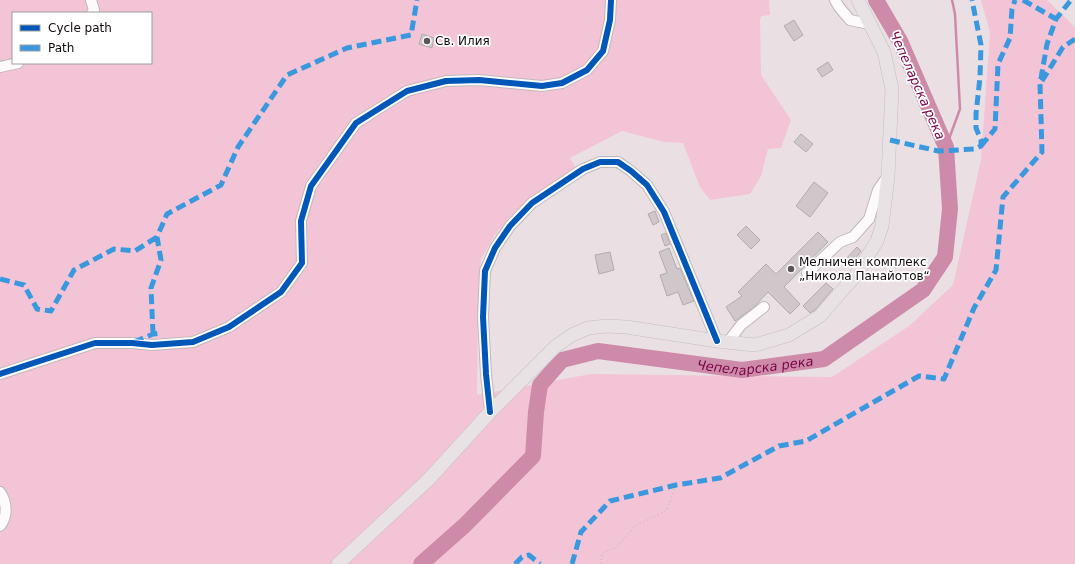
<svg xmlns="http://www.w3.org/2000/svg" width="1075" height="564" font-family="'DejaVu Sans',sans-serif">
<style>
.green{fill:#f2c4d6;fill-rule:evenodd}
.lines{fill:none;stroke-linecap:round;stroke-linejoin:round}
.stream{stroke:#ce8ba9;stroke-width:2.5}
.river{stroke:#ce8ba9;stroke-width:16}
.building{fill:#cfc7ca;stroke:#b3abae}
.minor-casing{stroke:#c0b8bb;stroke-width:12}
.major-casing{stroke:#c4bec0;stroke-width:14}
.path{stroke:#c5c3c3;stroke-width:1.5;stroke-dasharray:1 3;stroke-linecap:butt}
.minor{stroke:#fcfafb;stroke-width:10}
.major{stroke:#e9e2e5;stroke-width:13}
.quiet{stroke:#3a99de;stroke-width:5;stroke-dasharray:10 5;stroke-linecap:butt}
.cycleway-casing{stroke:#fff;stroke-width:8}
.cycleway{stroke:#0057b8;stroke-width:6}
.poi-dot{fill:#5d5659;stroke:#fff;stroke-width:1.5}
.labels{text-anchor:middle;stroke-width:3.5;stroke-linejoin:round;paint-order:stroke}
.poi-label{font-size:12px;fill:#110b0e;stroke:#fff;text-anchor:start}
.water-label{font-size:13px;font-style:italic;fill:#790349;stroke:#fff}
</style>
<rect width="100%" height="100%" fill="#eae0e3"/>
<!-- green -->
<path class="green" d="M0,0H769L770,15L761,16L760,20L761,75L791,120L781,148L768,149L761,176L750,194L710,200L700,187L683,143L664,142L622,131L570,158L577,170L531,201L510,217L495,235L481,259L478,293L477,395L591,374L832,377L909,326L953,285L981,160L990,33L981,0H1047L1075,27V564H0ZM13,13H151V63H13Z"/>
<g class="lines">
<!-- stream -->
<path class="stream" d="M946,147L960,109L955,14L952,0"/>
<!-- river -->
<path class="river" id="s1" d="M421,564L465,525L533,456L536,412L540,385L562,360L598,351L742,370L824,359L923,290L945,257L950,209L946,147L900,41L876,0"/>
</g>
<!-- building -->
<path class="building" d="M794,20L803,35L794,41L784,26Z
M422,34L434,38L432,48L419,44Z
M828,62L833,70L822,77L817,69Z
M801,134L813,144L806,152L794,142Z
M814,182L828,193L810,217L796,206Z
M655,211L659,222L653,225L648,214Z
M746,226L760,240L751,249L737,235Z
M818,232L828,242L784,287L800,304L790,314L768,292L754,307L735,321L726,307L742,296L738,292L766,264L776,274Z
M666,233L670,244L665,246L661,235Z
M857,247L861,251L851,265L845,260Z
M669,248L677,269L680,268L694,301L683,305L678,292L667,296L660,275L667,273L659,252Z
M610,252L614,270L599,274L595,255Z
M826,283L833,289L815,310L810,313L803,306Z"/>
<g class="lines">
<!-- minor casing -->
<g class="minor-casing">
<path id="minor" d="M91,0L94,10L92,13
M835,0L839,7L850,20L869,24
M0,67L18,63
M807,273L840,242L853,237L869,219L878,190L887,177
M728,342L741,325L764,307
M0,374L95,343H132L152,345L193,342L229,327L281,292L302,263L301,221L311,186L356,123L407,91L446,81L479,80L542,86L562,83L587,70L603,51L610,20L611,0
M490,412L486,374L483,317L485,271L495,248L510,226L532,203L583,169L600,162H618L631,171L647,185L664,212L717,341
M0,492C7,502 8,516 0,526"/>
</g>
<!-- major casing -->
<g class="major-casing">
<path id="major" d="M338,564L429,479L490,412L556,346L572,335L588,328L607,326L626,327L717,341L755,345L789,335L820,316L855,276L877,241L882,226L888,176L892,89L884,52L858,0"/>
</g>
<!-- path -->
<path class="path" d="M601,564L602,553L617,547L635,526L667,510L676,485"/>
<!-- minor -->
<use href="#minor" class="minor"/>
<!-- major -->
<use href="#major" class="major"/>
<!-- quiet -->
<path class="quiet" d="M1023,0L1056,19
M1042,81L1063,47L1075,39
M890,140L938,151L975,149L981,146V140L976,128V114L980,77L981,45L972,0
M981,146L995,129L998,64L1010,38L1012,9L1015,0
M0,279L24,285L37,309L51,311L74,270L114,249L135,251L157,237
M153,334L151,288L161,260L157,237L167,214L221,185L238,147L287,75L347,48L411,35L417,0
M134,342L153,334L161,333
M515,564L522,557L529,555L540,564
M572,564L581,532L610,501L676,485L720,478L779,446L806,441L919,376L944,379L974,308L996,270L1003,197L1042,152L1040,84L1047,44L1056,19L1071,0"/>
<!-- cycleway casing -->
<g class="cycleway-casing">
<path id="cycleway" d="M0,374L95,343H132L152,345L193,342L229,327L281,292L302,263L301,221L311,186L356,123L407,91L446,81L479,80L542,86L562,83L587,70L603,51L610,20L611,0
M490,412L486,374L483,317L485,271L495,248L510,226L532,203L583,169L600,162H618L631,171L647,185L664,212L717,341"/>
</g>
<!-- cycleway -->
<use href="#cycleway" class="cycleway"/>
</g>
<!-- markers -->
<g class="poi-dot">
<circle cx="427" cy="41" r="4"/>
<circle cx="791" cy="269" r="4"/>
</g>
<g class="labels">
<!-- poi labels -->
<g class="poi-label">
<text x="435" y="45">Св. Илия</text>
<text x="799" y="266">Мелничен комплекс<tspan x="799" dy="14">„Никола Панайотов“</tspan></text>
</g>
<!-- water labels -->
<g class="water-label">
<text transform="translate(918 85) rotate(66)" y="5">Чепеларска река</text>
<text dy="5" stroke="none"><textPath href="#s1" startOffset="456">Чепеларска река</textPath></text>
</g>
</g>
<!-- legend -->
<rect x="12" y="12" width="140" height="52" fill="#ffffff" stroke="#a09d9f"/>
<rect x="20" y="25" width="20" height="6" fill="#0057b8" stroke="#a09d9f"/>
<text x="48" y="32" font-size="12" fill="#110b0e">Cycle path</text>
<rect x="20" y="45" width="20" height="6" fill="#3a99de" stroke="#a09d9f"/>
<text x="48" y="52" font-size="12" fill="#110b0e">Path</text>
</svg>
